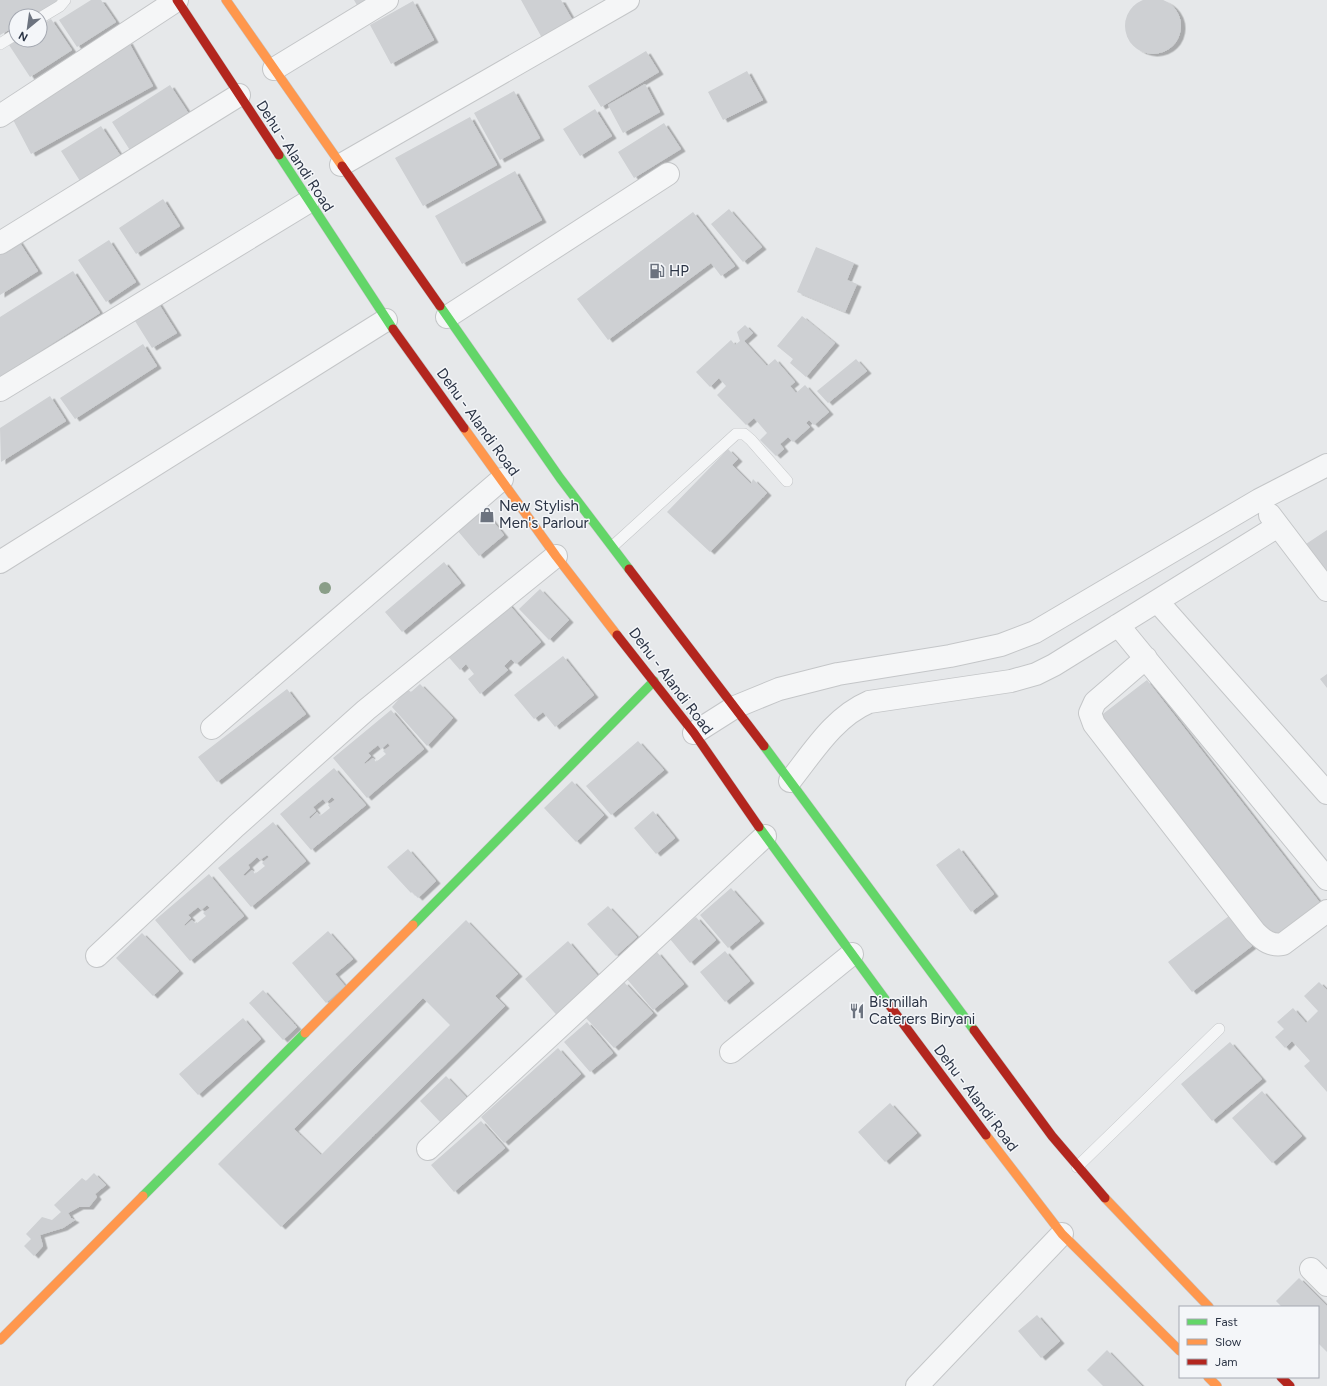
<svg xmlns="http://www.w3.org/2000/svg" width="1327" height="1386" font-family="Figtree,sans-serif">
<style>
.building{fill:#ced0d3;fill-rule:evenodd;filter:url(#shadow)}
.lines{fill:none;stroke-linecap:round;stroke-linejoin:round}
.lane-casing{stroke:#c4c6c8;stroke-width:12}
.street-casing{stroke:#c4c6c8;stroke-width:24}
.fast-casing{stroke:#c4c6c8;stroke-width:10}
.slow-casing{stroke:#c4c6c8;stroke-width:10}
.jam-casing{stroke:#c4c6c8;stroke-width:10}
.lane{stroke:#f5f6f7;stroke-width:11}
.street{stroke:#f5f6f7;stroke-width:22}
.fast{stroke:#63d668;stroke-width:9}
.slow{stroke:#ff974d;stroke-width:9}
.jam{stroke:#b3261e;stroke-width:9}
.tree{fill:#8a9e88}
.labels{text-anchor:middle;stroke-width:3;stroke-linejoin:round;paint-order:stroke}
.street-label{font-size:15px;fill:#2b3445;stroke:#f4f6f9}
.poi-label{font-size:15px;fill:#2b3445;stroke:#f4f6f9;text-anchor:start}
</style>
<defs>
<filter id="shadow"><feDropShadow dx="4.5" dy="2.5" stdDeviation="0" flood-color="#0004"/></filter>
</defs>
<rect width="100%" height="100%" fill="#e6e8ea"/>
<!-- building -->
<path class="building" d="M1125 26a28 28 0 1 1 56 0a28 28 0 1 1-56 0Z
M0,0H66L35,16H16V26L0,35Z
M91,0H101L116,22L77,47L59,20Z
M354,0H370L358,7Z
M521,0H561L573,21L542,38Z
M413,1L434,40L391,64L370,25Z
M51,19L72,50L30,77L9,45L18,40H40V26Z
M128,41L153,86L31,154L10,114Z
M646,51L659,72L601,107L588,86Z
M747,71L763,100L723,120L708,92Z
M645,84L660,112L623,133L608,105Z
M170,85L191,117L133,155L112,122Z
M514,91L540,138L500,160L474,113Z
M595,109L612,136L580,156L563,129Z
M470,117L497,165L423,206L395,158Z
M664,123L681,149L634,178L618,152Z
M101,126L120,155L80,181L61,151Z
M515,171L542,220L462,264L435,216Z
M163,199L180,226L136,254L119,228Z
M729,209L762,247L743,262L711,224Z
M693,212L735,266L721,276L711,263L608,340L577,299Z
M18,240L38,271L0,295V251Z
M109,240L136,282L106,302L78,260Z
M816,247L854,263L847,280L857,284L845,312L797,292Z
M73,271L100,313L0,377V317Z
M155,298L177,333L152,348L130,313Z
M802,316L835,343L806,377L790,363L793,359L777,346Z
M745,325L753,333L744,341L767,366L775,359L795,382L790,386L796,393L805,385L829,412L814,425L809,420L806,423L810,427L793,442L788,437L780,444L784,449L776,456L760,440L767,433L754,418L746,425L717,395L726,386L719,378L710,387L696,372L731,340L735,345L740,341L737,332Z
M143,344L157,366L75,419L60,398Z
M856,359L867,371L828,403L817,391Z
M50,396L66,421L1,462L0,428Z
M728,449L738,459L732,465L751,484L753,479L767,493L710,552L667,512Z
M483,509L504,535L479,556L457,530Z
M1327,530V581L1303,546Z
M444,562L461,583L402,632L385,612Z
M540,589L569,620L549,640L519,609Z
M506,601L541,642L516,664L511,659L504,666L508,670L480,694L468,679L474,674L466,664L460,670L445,653Z
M563,656L594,695L555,727L543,712L534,719L514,695Z
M1327,674V688L1320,679Z
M1147,680L1321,904L1273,941L1099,717Z
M420,684L453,718L427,746L392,707L407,689L411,692Z
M287,689L306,714L217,782L198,757Z
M391,710L424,749L367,798L333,758ZM388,743L390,746L383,751L386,754L376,762L373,758L365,764L364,763L371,756L368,753L378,745L381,749Z
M638,741L664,770L611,815L586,786Z
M334,768L366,805L311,850L280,814ZM332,797L335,800L328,805L330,808L320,816L317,812L310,819L309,817L316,811L313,807L323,799L326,803Z
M572,781L604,815L576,842L544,808Z
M653,811L675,838L656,854L634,828Z
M273,822L306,861L251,907L218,868ZM267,855L269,857L262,863L265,866L255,874L252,870L245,876L243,875L250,868L248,865L257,857L260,860Z
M959,848L994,894L971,912L936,865Z
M408,849L436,881L418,898L412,892L411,893L387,867Z
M209,874L244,916L190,961L155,920ZM207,905L210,908L203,913L206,916L196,924L192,920L185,926L184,925L191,918L188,915L198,907L201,910Z
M731,888L760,921L728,948L700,915Z
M608,906L637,937L616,956L587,924Z
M1229,916L1252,946L1192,992L1168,962Z
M696,917L716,940L690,963L670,939Z
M466,920L518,974L495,996L505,1006L281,1227L218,1164ZM423,998L450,1025L321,1155L294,1129Z
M328,931L353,959L335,974L345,986L326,1003L292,963Z
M142,933L179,971L153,996L116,958Z
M568,941L604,983L561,1020L525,979Z
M725,951L750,981L725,1002L700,972Z
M657,952L684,984L653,1010L626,978Z
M624,982L653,1013L614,1048L586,1018Z
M1319,982L1327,990V1092L1304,1066L1310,1061L1292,1041L1285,1048L1275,1037L1284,1029L1277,1022L1293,1008L1306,1023L1318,1011L1304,996Z
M263,990L297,1027L283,1040L249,1003Z
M243,1018L261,1039L198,1095L179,1074Z
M587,1022L613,1053L590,1072L564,1042Z
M1230,1042L1262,1079L1212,1121L1181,1084Z
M558,1048L581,1074L504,1143L481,1117Z
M446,1076L468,1099L442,1124L420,1101Z
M1262,1091L1302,1136L1272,1163L1232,1118Z
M890,1103L917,1133L885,1162L858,1132Z
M481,1121L505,1148L454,1192L431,1165Z
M94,1173L106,1185L95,1194L97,1197L89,1207H79L68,1213L71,1218L75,1220L63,1228L40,1235L43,1246L34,1256L24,1246L31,1239L26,1234L42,1217L52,1220L61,1212L54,1205L82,1178L86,1181Z
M1299,1278L1327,1306V1352L1318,1343V1307H1282L1276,1301Z
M1037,1315L1060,1341L1041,1358L1018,1331Z
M1107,1350L1142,1386H1103L1087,1370Z"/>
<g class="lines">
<!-- lane casing -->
<g class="lane-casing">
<path id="lane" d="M40,18L60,6L65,0
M0,44L16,34
M613,546L736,434H744L751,440L787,481
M1077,1167L1219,1029"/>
</g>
<!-- street casing -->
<g class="street-casing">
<path id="street" d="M274,69L387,0
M0,116L177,0
M341,165L628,0
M0,243L239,95
M447,317L668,174
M0,390L308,202
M1270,515L1327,590
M0,562L386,320
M1157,601L1327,793
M1118,625L1327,879
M1146,658L1095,702L1090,713L1094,724L1255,932C1264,941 1271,946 1283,944L1327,911
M212,728L502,479
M694,733L735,707L779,689L838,674L950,656L1001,645L1035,632L1259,500L1327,465
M790,781C813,752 834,717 869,702L1011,681L1036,674L1054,665L1278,526
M97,956L236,826L366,710L556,556
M731,1052L852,954
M428,1149L765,836
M1311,1269L1327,1285
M917,1386L1062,1234"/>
</g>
<!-- fast casing -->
<g class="fast-casing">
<path id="fast" d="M279,155L393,329
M440,306L560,478L629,569
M764,746L974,1030
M759,827L890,1006
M413,925L654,681
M143,1196L305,1033"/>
</g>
<!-- slow casing -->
<g class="slow-casing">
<path id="slow" d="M226,0L342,166
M464,428L556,556L617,635
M305,1033L413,925
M986,1135L1062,1234L1180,1351
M1105,1198L1209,1307
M0,1340L143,1196
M1208,1377L1217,1386"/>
</g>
<!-- jam casing -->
<g class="jam-casing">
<path id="jam" d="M177,0L279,155
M342,166L440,306
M393,329L464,428
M629,569L764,746
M617,635L694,733L759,827
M890,1006L986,1135
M974,1030L1052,1136L1105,1198
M1281,1377L1290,1386"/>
</g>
<!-- lane -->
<use href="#lane" class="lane"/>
<!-- street -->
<use href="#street" class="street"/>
<!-- fast -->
<use href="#fast" class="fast"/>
<!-- slow -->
<use href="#slow" class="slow"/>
<!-- jam -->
<use href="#jam" class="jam"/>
</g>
<!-- trees -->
<circle class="tree" cx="325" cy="588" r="6"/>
<!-- icons -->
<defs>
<g id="fuel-bare" transform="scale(1.2)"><path d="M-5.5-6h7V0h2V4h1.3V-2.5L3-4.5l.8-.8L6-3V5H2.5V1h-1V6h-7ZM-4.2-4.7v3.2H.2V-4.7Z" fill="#6c737f" stroke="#f4f6f9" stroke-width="2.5" paint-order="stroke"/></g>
<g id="shop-bare" transform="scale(1.2)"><path d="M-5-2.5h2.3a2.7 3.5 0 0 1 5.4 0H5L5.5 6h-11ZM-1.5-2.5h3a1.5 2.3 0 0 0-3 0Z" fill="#6c737f" stroke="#f4f6f9" stroke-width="2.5" paint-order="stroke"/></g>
<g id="restaurant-bare" transform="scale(1.2)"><path d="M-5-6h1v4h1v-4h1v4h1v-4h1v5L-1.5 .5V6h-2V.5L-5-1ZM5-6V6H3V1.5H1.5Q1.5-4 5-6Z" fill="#6c737f" stroke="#f4f6f9" stroke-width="2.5" paint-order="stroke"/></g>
</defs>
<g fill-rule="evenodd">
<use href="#fuel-bare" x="657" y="271"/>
<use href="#shop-bare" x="487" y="515"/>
<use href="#restaurant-bare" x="857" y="1011"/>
</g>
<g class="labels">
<!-- street labels -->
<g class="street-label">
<text transform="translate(295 156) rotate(57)" y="5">Dehu - Alandi Road</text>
<text transform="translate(478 422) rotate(54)" y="5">Dehu - Alandi Road</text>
<text transform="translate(671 681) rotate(53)" y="5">Dehu - Alandi Road</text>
<text transform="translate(976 1098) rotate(53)" y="5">Dehu - Alandi Road</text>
</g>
<!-- poi labels -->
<g class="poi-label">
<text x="669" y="276">HP</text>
<text x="499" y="511">New Stylish<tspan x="499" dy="17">Men's Parlour</tspan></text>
<text x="869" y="1007">Bismillah<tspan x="869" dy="17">Caterers Biryani</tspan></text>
</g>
</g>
<!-- legend -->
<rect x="1179" y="1306" width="140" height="72" fill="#f4f6f9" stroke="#a4a8b1"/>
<rect x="1187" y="1319" width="20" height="6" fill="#63d668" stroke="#a4a8b1"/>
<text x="1215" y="1326" font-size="12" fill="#2b3445">Fast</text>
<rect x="1187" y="1339" width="20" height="6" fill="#ff974d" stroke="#a4a8b1"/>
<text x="1215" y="1346" font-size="12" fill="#2b3445">Slow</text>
<rect x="1187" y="1359" width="20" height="6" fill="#b3261e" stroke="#a4a8b1"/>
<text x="1215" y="1366" font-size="12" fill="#2b3445">Jam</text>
<!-- north arrow -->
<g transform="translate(28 28) rotate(209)"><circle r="19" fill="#f4f6f9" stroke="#a4a8b1"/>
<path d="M0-3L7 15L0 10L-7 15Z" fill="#6c737f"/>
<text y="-6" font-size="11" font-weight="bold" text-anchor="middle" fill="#2b3445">N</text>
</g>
</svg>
